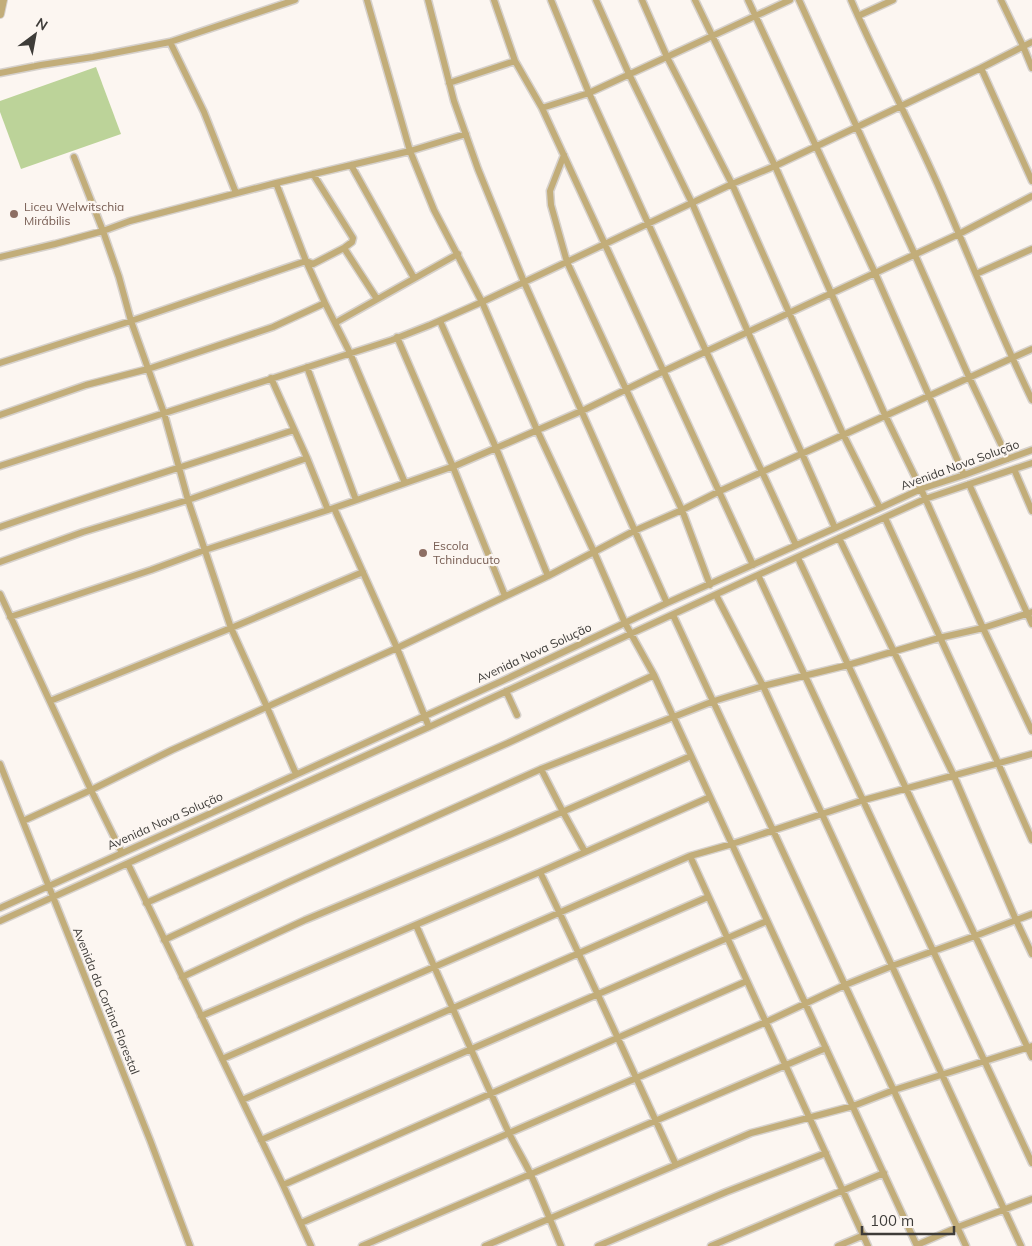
<svg xmlns="http://www.w3.org/2000/svg" width="1032" height="1246" font-family="Mulish,sans-serif">
<style>
.garden{fill:#bcd399}
.lines{fill:none;stroke-linecap:round;stroke-linejoin:round}
.minor-casing{stroke:#d6d1cc;stroke-width:9}
.tertiary-casing{stroke:#d6d1cc;stroke-width:10}
.minor{stroke:#c2ad79;stroke-width:6}
.tertiary{stroke:#c2ad79;stroke-width:8}
.education-dot{fill:#8d6e63;stroke:#fcf6f1;stroke-width:2}
.labels{text-anchor:middle;stroke-width:4.5;stroke-linejoin:round;paint-order:stroke}
.education-label{font-size:12px;fill:#785e54;stroke:#fcf6f1;text-anchor:start}
.street-label{font-size:12px;fill:#3e3c39;stroke:#fcf6f1}
</style>
<rect width="100%" height="100%" fill="#fcf6f1"/>
<!-- garden -->
<path class="garden" d="M96,67L121,134L21,169L0,112V101Z"/>
<g class="lines">
<!-- minor casing -->
<g class="minor-casing">
<path id="minor" d="M367,0L410,151L434,210L482,302L537,430L594,552L625,623L654,675L917,1246
M428,0L454,101L478,169L524,282L667,603
M494,0L515,61L542,108L753,565
M551,0L589,93L706,351L796,545
M596,0L629,74L692,203L748,332L835,528
M642,0L667,57L732,184L843,434L880,508
M695,0L775,166L885,415L921,489L983,628L1032,731
M748,0L875,273L964,475
M799,0L915,255L969,377L1008,459
M851,0C879,65 913,127 941,192C971,261 999,332 1032,400
M1001,0L1023,46L1032,68
M858,16L893,0
M170,42L204,112L236,193
M981,68L1032,181
M0,73L41,65L93,57L170,42L295,0
M449,83L515,61
M542,108L589,93L790,0
M564,155L550,191L551,205L567,262L682,510L710,585
M74,157L103,231L119,277L131,321L164,413L188,500L231,628L267,707L296,774
M351,165L414,278
M276,183L306,261L325,303L350,353L405,483
M344,248L377,299
M0,257L55,244L103,231L130,221L276,183L410,151L466,134
M976,274L1032,249
M440,321L496,448L548,576
M335,323L458,254
M397,337L453,467L505,596
M0,363L131,321L306,261L313,264L344,248L352,242L353,238L313,174
M307,367L356,500
M271,378L307,458L328,510
M0,415L86,385L148,369L273,327L325,303
M0,466L392,340L430,325L482,302L732,184L775,166L981,68L1032,42
M1014,469L1032,511
M969,484L1032,624
M334,508L397,648L429,727
M885,518L998,763L1032,840
M0,527C97,493 196,463 294,430
M839,538L954,776L1016,920L1032,954
M798,558L1032,1057
M0,562L83,532L188,500L307,458
M758,575L1032,1163
M0,594L91,790L122,853
M716,595L763,686L1021,1246
M673,615L966,1246
M10,617L151,570L205,550L328,510L457,465L586,409L664,371L959,234L1032,196
M506,691L517,715
M50,701L231,628L363,572
M0,764L150,1140L190,1246
M541,769L563,812L585,852
M23,821L91,790L172,750L397,648L548,576L634,531L682,510L720,491L1032,349
M690,856L868,1246
M128,864L283,1185L311,1246
M540,872C587,969 631,1067 676,1165
M146,903L508,743L654,675
M0,908L249,796L502,681L667,603L880,508L921,489L964,475L1032,450
M0,921L429,727L758,575L925,499L1032,463
M416,925C446,994 477,1063 508,1131C515,1146 524,1160 531,1175C542,1199 551,1222 561,1246
M164,940L289,882L541,769L714,701L763,686L848,665L939,638L983,628L1032,612
M182,977L305,920L502,838L691,756
M201,1016L540,872L710,797
M222,1059L690,856L732,844L864,800L1032,754
M242,1100L708,897
M261,1140L767,921
M283,1185L747,981
M301,1223L766,1022L845,985L892,966L975,936L1032,914
M917,1245L958,1227L1032,1199
M362,1246L826,1048
M485,1246L751,1133L853,1106L894,1090L1032,1046
M598,1246L726,1192L826,1153
M711,1246L884,1173
M838,1246L864,1235"/>
</g>
<!-- tertiary casing -->
<g class="tertiary-casing">
<path id="tertiary" d="M0,14L3,0"/>
</g>
<!-- minor -->
<use href="#minor" class="minor"/>
<!-- tertiary -->
<use href="#tertiary" class="tertiary"/>
</g>
<!-- markers -->
<g class="education-dot">
<circle cx="14" cy="214" r="5"/>
<circle cx="423" cy="553" r="5"/>
</g>
<g class="labels">
<!-- education labels -->
<g class="education-label">
<text x="24" y="211">Liceu Welwitschia<tspan x="24" dy="14">Mirábilis</tspan></text>
<text x="433" y="550">Escola<tspan x="433" dy="14">Tchinducuto</tspan></text>
</g>
<!-- street labels -->
<g class="street-label">
<text transform="translate(960 465) rotate(-20)" y="4">Avenida Nova Solução</text>
<text transform="translate(534 653) rotate(-25)" y="4">Avenida Nova Solução</text>
<text transform="translate(165 821) rotate(-24)" y="4">Avenida Nova Solução</text>
<text transform="translate(106 1001) rotate(68)" y="4">Avenida da Cortina Florestal</text>
</g>
</g>
<!-- north arrow -->
<g transform="translate(35 35) rotate(32)" stroke="#fcf6f1" stroke-width="4" paint-order="stroke">
<path d="M0-4L9 19L0 12L-9 19Z" fill="#3e3c39"/>
<text y="-8" font-size="14" font-weight="bold" text-anchor="middle" fill="#3e3c39">N</text>
</g>
<!-- scale -->
<path d="M862 1226v8h92v-8" fill="none" stroke="#3e3c39" stroke-width="2.5"/>
<text x="870" y="1226" font-size="15" fill="#3e3c39" stroke="#fcf6f1" stroke-width="4" paint-order="stroke">100 m</text>
</svg>
